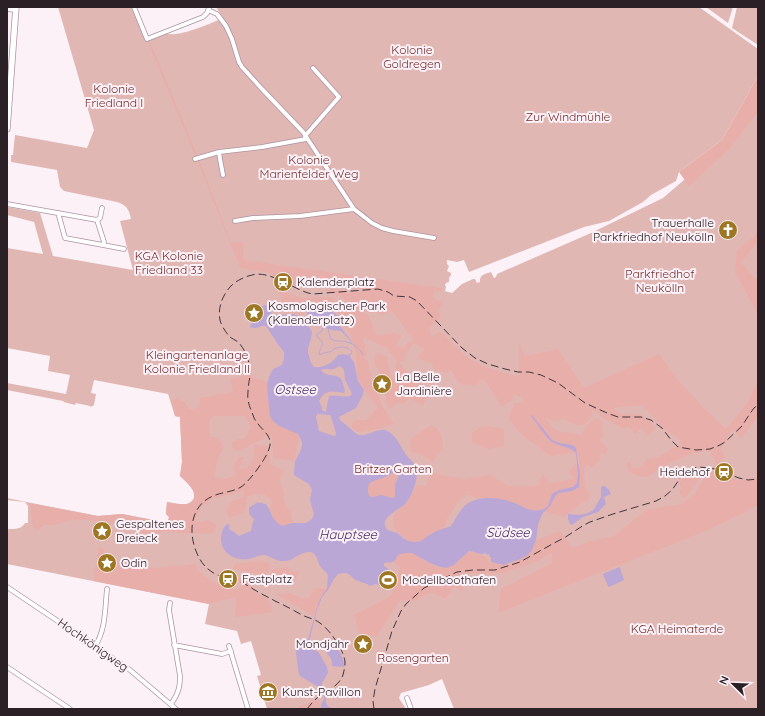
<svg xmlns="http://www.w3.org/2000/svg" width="765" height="716" font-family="Quicksand,sans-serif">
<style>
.green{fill:#e1b7b4}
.forest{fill:#e8aeaa}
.water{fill:#baa7d5;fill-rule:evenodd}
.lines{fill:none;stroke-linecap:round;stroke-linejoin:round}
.stream{stroke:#baa7d5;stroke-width:1}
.minor-casing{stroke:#ad93a2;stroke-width:5.5}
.secondary-casing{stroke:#ad93a2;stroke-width:7}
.minor{stroke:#fff;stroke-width:4}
.secondary{stroke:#fff;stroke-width:5.5}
.rail{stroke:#40363b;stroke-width:1;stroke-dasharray:8 4;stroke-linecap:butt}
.labels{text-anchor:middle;stroke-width:4;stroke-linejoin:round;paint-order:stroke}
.park-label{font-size:12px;fill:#732d2d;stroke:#fcf1f7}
.poi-label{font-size:12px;fill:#2a2025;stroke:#fcf1f7;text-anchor:start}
.street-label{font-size:12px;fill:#2a2025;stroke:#fcf1f7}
.water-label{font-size:13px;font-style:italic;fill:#482e67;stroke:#fcf1f7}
</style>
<rect width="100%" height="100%" fill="#fcf1f7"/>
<!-- green -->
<path class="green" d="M58,7H133L146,41L166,33C175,39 212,23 223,18L216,7H699L758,49V76L722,140L679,172L676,181L651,195L643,202L609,221L584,227L469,272L464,260L457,262L447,260V264L449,266L447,271L451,273V275L449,278V282L446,283L445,285L446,287L445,291L452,293L462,284L473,279H475L477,283L480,282C479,275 485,274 491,272L494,278L496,277L497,274L591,233L663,198L727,143L758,100V709H454L442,679L429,685L401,693L399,698C401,702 404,705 406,709H267L257,676L261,675L251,641L241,644L237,631L205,624L209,604L7,564V529C14,529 21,530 25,523H28V506L25,502L7,500V498L41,505L98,516L122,514L158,521L160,525L164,524L166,522L168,521L169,517L166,514L167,502C173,503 181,505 187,504C190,503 193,501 194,498C196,489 186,482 180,476L182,462L180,417L175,416L168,394L94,380L91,393L96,394L94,405L91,407L90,406L76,403L75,405L64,402L63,401L7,390V383L66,394L70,375L48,371L50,356L7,348V248L43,254L34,222L7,215V207L40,213L53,256L133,270L120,221L131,219C129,210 127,205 117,202L64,191L60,187L57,170L11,162V155H13L15,135L87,148L94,130Z
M706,7H733L728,23Z
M737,7H758V45L732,28Z"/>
<!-- forest -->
<path class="forest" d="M149,40L202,167L231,243L243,242V260L441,288V291H434L433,298L436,299V300L441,301L443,303L439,310V312L441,315C439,321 432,323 429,329L432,336L434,337L438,332H442C450,341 459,351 469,358C483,368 502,373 519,376V343L525,356L558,349L584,388L659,354L677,379L702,406L726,429L747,403L758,383V402L757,403L758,405V416L742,438L732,430L721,449L725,457L717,465L710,451C687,451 666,466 646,477C638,475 625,474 627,463L630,462L633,468L642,466L647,459L658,457L681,444L678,437L667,432L642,405L613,408L621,414C641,414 642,413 656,428L648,436L641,428L635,434L629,427L622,428L602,417L592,410V416L585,424L577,425L562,418L557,422L552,421L547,418H546C554,437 567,429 581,436C585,427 589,421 598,418L603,423L602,427L603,436L599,440L608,449L606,454L600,453L599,456L600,460L592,468L588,465L584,467L585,487L589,493L590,498L586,502H583L564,517L545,512L543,509L541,510H531L517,504L496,498H486L478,499L469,495H466L461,498L457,503L453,510L448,517L443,529L431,533L422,541L416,542L409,541L394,529L393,517L398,510L407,503L417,485L426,486L431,471L440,475L464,479L490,475L508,486H532L539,485L540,479L543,475L549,483L573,479L569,471L576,464L580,465L577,452L551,456L523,436L509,419L514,403H521L524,398L513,394L512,400L502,407L486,382L480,379L478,384L474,386L469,384L463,385L456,379L451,370L447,373L435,370L431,362H427L418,358L425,349L416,344H413C409,349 406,354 404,361L399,362L413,379L426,386L430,393L423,405L409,399L404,404L397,402L390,410L386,403V397L384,391L381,390C381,386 381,381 381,377C379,366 368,364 378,353L387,357C388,364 390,371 392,378L397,371C395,367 394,365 397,361L386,347L363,338L367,356L363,357L368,361L372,380L383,407L394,424L373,430L357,432L352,428V423L355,420H366L378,408L366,392L357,376L356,356L352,338L343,324L341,315L328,307L318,305L307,308L300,316L295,313H285L279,290L302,298L331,297L341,302L347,310L350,308L368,315L377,335C386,335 393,331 401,335V338L398,340L397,344L400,347L403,348L406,346L407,343L410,341H412L413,338L408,333L393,312L389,311L383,315L376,312L370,313L348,305L343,298L324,290L333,288L347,293L364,291L352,285L317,287L321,278L315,275L288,288L270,273L240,268L200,167L148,42Z
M758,76V112L728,150L689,186L679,172L722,140Z
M758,226V241L756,244L741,263L758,281V315L755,308L735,273L737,250L756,235Z
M241,349L243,351L252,377L268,382L267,385L269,411L279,426L298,434L299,437L294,461L273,458L272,435L252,444L246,448L238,451L231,447L232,442L238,439H244L251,427L245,416H214L209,420L210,437L219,438L224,448L218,458L214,477L224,479L237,475L233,469L238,457H244L239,469L247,468L254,456V445L269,446L270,464L282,470L283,473L279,479L284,494L283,498L286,506L290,511L293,522C290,523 286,526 283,526C275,526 271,514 269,508L273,502L263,493L248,496L244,513L229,517L226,511L231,502L244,497L243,490L234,494L213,498L202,506L196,517L195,522L208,520L215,524L216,526L215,530L211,534L184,533L162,531L155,535H146L136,531L121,524L88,520H72L52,525H44L38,530L33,528L30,503L98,516L122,514L158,521L160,525L164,524L166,522L168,521L169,517L166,514L167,502C173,503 181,505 187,504C190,503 193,501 194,498C196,489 186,482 180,476L182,462L180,417L175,416L171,400L180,398L181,401H184C188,414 202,412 200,398L233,392L230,379L247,375Z
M431,425C442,430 442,437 443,448L432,462L421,454L412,452L410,448L411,439Z
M489,426L504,429V446L489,449L472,442V433L481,427Z
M710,470L741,481L758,477V505L743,513L703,532L498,613L501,589L552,563V553L536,562L503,573L484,574L468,573V580L462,591L454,587L445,599C431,590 429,592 416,601L400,600L377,636L360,635L354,615L391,596L400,567L393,562L395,560L399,554C403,553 407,552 411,553C415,554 419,557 422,559C430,564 439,569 448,567C458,565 462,554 471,551L487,557L488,561C493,563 500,565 504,565C511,564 526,557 530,552C533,549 535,545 536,540L560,531L573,548L588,542L614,536L646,510L682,504L694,494Z
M395,472H398L399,474L395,485V497L393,498L386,496L373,497L369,496C365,481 371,482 383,478C387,476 391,474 395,472Z
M690,474C695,474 697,474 700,478L691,491L685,498H682L679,491L682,488L679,484L683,477Z
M99,547L103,549L108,556L104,562L108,567L119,560L134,561L154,568L195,564C200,578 222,586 236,590L242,585L233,577C244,579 251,580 255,593C268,597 269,600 273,612L235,617L236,597L209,604L94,581V573Z
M262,561L268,563L271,567L265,575L233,569L234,564Z
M287,567L293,571H297L299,573L296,579L288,582H282V577C275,578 268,580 270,589L268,590C266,581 268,577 273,569Z
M328,588L323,594L319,601L314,616L276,594L290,593L302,598H308L312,593L314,589Z
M319,700L321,709H297L298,706Z"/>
<!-- water -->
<path class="water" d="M264,305L268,306L272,314L284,315L293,314L302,317L305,321L309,327L312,332L311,339L308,348V352L311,363L314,367C324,368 333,363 338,355L343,354L348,355L351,353L350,357L354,362L358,381L364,390L363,395L356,408L339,417L340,420C344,423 356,434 359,435C367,436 373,431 380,430C394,428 400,447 407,456C409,459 413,461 415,465C421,474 412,497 405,504C400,509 379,518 386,528C388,531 393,532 397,533C401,535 404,540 409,541C422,544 422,539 431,534C437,530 444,529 451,526C456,519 459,510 467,504C482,494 504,498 519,505C525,508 532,512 539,510C543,510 545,508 548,506L552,494L559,490L573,487L577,483L578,474L576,453C569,446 560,447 552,442C547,439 536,422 531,416L532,415L552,440L559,443L572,445L576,448L580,475L579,487L572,491L559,493L556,495L550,506L543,513L540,519L538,525L536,540L532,550L528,555L518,560L506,564L504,565L491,562V557H490L489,556L490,555L488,554L487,555L486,554V553H484V554C478,555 475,551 469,551L454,565L446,568L441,567L432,564L412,553H407L399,554C397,556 396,559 395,561C392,563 388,562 384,563V566C396,572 392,584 380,586L376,584L370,586L367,584L355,580L350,575L346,573H342L338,574L334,579L328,590L322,597L317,610L309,642L311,647L319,653L327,667L328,673L322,683V687L325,693L326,703L328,706L332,709H321V704L324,699L322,689L300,676C298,673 295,650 297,647C299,643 304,641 308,639L319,601L323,594L327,589L328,575C326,572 322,569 320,566C317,561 318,554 310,552C300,551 294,561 284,561C277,562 271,556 264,555C259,555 254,558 249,559C236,561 223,555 221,541C221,535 222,528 227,524L230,525L229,529L234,532L239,536L246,533L251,531L252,525L254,519L249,514V507H250L253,505L257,503L254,502H255L261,503L262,502V503L265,504H266C272,512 271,520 282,526L292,523H306L312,519L314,514L310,500L312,490L309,484L297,477L294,475V472L295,461L300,452L302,445V442L298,434L279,426L273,421L270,416L268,398L267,385L268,382L269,377L273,369L282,365L284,358V352L277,343L266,326C260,325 258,330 250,327L252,321C262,321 266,314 262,306ZM339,366L343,368L344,370L345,380L352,394L350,396C343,398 336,394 329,396L326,411L325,412L322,410V407L319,401C325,389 333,391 344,393L345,391C344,387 343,382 341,379C337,373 326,378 321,370C329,367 330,373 339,366ZM317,414L330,415L331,416L336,434L335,436H334L319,431L316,417ZM395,472H398L399,474L395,485V497L393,498L381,495L373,497L369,496C365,481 372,482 383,478C387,476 391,474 395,472Z
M318,308H325L339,316V322L340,326L349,338H348L341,331L331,330L317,325L313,319L308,316L306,311H312Z
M602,486H605L609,490L611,494L604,497L606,504L598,512L583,517L572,525L570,524L568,519V514C577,515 587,516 594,509C597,505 598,501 601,497V488Z
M619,567L620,568L624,580L609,587L608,586L603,574Z
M331,641C338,649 344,656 344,667L332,666C333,659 328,654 323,649Z"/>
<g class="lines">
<!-- stream -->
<path class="stream" d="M323,327L322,331L316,335C328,347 320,343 319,355L327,352H330C336,346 345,345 352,351L351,354
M328,329L331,339C335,341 337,341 341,341C349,341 360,347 363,355
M349,338L352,344"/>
<!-- minor casing -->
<g class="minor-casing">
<path id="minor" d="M134,7L147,39L203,17L207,13L209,8
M7,9L16,10
M208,10L217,14L226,26L232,39L239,62L242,67L262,89L303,132L354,209L372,223L382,228L393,231L434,238
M305,136L339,97L313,68
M219,152L220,159L223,175
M195,159L219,152L262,147L306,139
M7,204L97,220L104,242L103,245L65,238L59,216V213
M97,220L100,218L102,208
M235,221L253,218L300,216L354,209
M103,245L124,249
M7,587L95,646L130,670L176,709
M170,603L169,610L180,676C180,688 178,694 171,704
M174,645L222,654L231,651
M95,646C106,630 105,607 107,589
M229,646L248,709
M7,667L70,709
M407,698L411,709"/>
</g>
<!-- secondary casing -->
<g class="secondary-casing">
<path id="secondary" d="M7,129L16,7"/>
</g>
<!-- minor -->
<use href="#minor" class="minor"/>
<!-- secondary -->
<use href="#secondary" class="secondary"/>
<!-- rail -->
<path class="rail" d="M307,709C311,704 316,698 321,695C330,688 338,687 343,675C344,671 345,667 345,662C344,650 330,630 320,623C315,619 308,618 302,615C293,610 284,605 275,601C270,598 265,596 260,593C254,590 249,586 243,583C233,579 221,578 212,572C204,567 199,559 196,551C188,531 191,505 213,496C222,492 233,492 241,487C249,482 266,459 269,449C274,436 262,431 256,421C254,419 253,415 252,412C249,406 247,399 248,392C248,380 253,373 248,360C246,353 243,347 238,342C236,340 232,339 230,337C226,333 221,325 220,320C218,310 221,299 227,291C230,286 234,283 239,280C243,278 247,276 252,275C269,270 292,288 308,293L313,294L378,289L388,292L394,296L410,297L417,301L462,348L475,358L488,364L505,369L518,372H529L541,375L558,383L585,403L607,413L618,417H641L651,420L662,428L671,440L678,447L696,450L710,449L720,445L725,442L742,426L749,415L754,408L758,405
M374,709L373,701L375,689L392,631L401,611L406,604L424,588L457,572L473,570H495L520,562L556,542L564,538L584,525L590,522L613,514L656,501L665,496L672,490L681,477L688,471L693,468L698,467L709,468L715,469L739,478L748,480L758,479"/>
</g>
<!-- icons -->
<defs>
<g id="church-disc" transform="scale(1)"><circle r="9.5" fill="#9d7724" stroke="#fcf1f7"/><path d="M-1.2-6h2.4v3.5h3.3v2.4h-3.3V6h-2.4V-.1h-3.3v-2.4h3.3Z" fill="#fff"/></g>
<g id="station-disc" transform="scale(1)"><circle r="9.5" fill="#9d7724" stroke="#fcf1f7"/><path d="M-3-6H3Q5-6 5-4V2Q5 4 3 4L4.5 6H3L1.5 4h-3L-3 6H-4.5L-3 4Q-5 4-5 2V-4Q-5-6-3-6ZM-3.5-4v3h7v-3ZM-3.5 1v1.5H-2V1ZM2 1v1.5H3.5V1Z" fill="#fff"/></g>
<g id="sight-disc" transform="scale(1)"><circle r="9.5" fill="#9d7724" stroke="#fcf1f7"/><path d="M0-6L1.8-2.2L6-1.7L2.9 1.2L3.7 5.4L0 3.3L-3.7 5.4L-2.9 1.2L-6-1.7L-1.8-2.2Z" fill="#fff"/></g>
<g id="stadium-disc" transform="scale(1)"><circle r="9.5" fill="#9d7724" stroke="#fcf1f7"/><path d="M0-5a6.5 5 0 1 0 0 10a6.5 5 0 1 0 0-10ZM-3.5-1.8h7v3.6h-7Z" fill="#fff"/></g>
<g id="museum-disc" transform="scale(1)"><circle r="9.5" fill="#9d7724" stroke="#fcf1f7"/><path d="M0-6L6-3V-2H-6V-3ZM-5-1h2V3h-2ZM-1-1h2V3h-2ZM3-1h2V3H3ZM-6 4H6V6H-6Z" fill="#fff"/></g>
</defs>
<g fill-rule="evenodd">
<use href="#church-disc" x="728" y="230"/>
<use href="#station-disc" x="283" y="282"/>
<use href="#sight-disc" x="254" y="313"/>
<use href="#sight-disc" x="382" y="384"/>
<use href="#station-disc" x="724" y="472"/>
<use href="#sight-disc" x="102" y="531"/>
<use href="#sight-disc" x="107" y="563"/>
<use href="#station-disc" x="228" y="579"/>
<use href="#stadium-disc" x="388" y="580"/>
<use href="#sight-disc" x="363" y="644"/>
<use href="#museum-disc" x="268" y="692"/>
</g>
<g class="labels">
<!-- park labels -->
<g class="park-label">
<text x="412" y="54">Kolonie<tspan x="412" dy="14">Goldregen</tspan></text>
<text x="114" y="93">Kolonie<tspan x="114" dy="14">Friedland I</tspan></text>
<text x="568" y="121">Zur Windmühle</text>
<text x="309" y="164">Kolonie<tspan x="309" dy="14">Marienfelder Weg</tspan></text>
<text x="169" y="260">KGA Kolonie<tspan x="169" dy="14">Friedland 33</tspan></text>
<text x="660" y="278">Parkfriedhof<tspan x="660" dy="14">Neukölln</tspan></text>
<text x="197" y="359">Kleingartenanlage<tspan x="197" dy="14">Kolonie Friedland II</tspan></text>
<text x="393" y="473">Britzer Garten</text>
<text x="677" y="633">KGA Heimaterde</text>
<text x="413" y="662">Rosengarten</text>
</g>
<!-- poi labels -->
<g class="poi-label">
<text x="714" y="227" text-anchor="end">Trauerhalle<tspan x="714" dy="14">Parkfriedhof Neukölln</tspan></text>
<text x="297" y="286">Kalenderplatz</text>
<text x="268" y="310">Kosmologischer Park<tspan x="268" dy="14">(Kalenderplatz)</tspan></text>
<text x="396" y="381">La Belle<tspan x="396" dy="14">Jardinière</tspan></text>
<text x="710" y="476" text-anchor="end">Heidehof</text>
<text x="116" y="528">Gespaltenes<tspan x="116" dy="14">Dreieck</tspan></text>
<text x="121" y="567">Odin</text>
<text x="242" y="583">Festplatz</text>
<text x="402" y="584">Modellboothafen</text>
<text x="349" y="648" text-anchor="end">Mondjahr</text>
<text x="282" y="696">Kunst-Pavillon</text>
</g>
<!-- street labels -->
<g class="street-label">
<text transform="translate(93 645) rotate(35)" y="4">Hochkönigweg</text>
</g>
<!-- water labels -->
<g class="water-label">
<text x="295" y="394">Ostsee</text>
<text x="508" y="537">Südsee</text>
<text x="348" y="539">Hauptsee</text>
</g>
</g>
<!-- border -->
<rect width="765" height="716" fill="none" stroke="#2a2025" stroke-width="16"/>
<!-- north arrow -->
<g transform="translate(733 684) rotate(293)" stroke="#fcf1f7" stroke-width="3" paint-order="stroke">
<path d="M0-3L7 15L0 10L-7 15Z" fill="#2a2025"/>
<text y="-6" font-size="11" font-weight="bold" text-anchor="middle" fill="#2a2025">N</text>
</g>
</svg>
